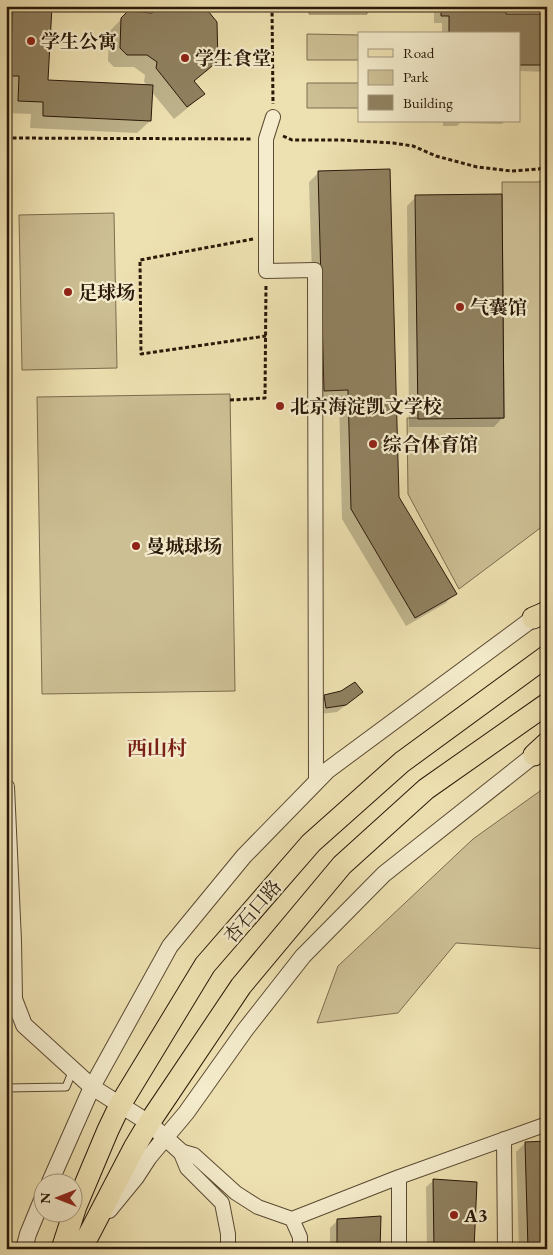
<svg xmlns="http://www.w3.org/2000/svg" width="553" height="1255" font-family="'EB Garamond','Noto Serif SC',serif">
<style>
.green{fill:#cdbf94;stroke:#7c6c4e}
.shadow{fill:#0003}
.building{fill:#908160;stroke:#2a1809}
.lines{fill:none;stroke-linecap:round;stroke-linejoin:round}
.service-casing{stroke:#5b4a33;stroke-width:9}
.minor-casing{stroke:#5b4a33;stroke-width:16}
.tertiary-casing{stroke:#5b4a33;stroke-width:18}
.primary-casing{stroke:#2a1809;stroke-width:23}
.path{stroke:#2a1809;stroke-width:3;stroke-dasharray:4 2.5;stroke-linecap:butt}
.service{stroke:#f4eccc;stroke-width:7}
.minor{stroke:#f4eccc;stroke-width:14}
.tertiary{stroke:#f4eccc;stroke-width:16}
.primary{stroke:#eee1b1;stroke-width:21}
.poi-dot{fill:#8f2418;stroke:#f4eccc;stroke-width:2}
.labels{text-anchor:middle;stroke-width:4.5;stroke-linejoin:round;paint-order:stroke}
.poi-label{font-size:19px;font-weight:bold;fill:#2a1809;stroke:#f4eccc;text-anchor:start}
.street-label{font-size:19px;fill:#2a1809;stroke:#f4eccc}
.neighbourhood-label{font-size:20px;font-weight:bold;fill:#7a1f14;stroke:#f4eccc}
</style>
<rect width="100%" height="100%" fill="#eee1b1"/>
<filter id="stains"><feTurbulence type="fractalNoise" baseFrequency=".004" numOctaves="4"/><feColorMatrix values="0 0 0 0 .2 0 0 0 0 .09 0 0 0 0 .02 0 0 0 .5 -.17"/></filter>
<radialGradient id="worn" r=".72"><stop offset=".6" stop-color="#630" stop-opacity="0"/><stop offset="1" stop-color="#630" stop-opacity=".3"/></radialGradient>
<!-- green -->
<path class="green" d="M309,6H367V14H309Z
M307,34L359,35V60H307Z
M307,83H359V108H307Z
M547,180V523L459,589L408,494L407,418H504L502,182H538Z
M114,213L117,368L22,370L19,215Z
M230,394L235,691L42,694L37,397Z
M547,786V949L456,943L398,1013L317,1023L338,966L473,839Z"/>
<!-- shadow -->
<path class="shadow" d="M6,6H50L47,81L148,86L144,82L145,75L134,67H114L108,61L109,32L128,12L217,61L206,72V70L189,84L203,93L190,106L174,119L151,91L150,121L137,133L30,128L31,114L6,113Z
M438,6H505V15H547V72L519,71V34H442V23H434V10Z
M443,121H505L502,124L460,123L457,126H443Z
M319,172L398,497L455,593L446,603L406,626L342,519L339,399H316L309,182Z
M416,197L503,417L494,427H409L407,206Z
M325,697L354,699L337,712L320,714L317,704Z
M525,1143L547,1249H519L516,1152Z
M434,1180L472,1249H427L426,1187Z
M338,1220L379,1249H330V1228Z"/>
<!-- building -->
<path class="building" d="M13,6H52L48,80L153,85L151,121L43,116V102L18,101L19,76H10Z
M160,6H204L217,22L218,61L194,81L205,94L187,107L156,68L157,62L147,55H127L120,48L121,18L128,11L152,13Z
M441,6H506V14H547V65H519V34H449V16H441Z
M390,169L399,497L457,594L415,618L351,509L348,390L324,391L318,171Z
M502,194L504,418L418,419L415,195Z
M355,682L363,692L346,705L326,708L324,695L341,691Z
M547,1141V1249H528L525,1142Z
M433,1179L477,1182L474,1249H434Z
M381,1216L380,1249H337V1219Z"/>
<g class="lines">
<!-- service casing -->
<g class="service-casing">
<path id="service" d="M6,1088L66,1087L73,1070"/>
</g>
<!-- minor casing -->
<g class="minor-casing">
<path id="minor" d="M273,117L266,139V271L315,270L316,782
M504,1139L505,1249
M180,1151L194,1155L236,1193L258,1207L292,1219L399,1177L547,1124
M180,1151L187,1168L222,1203L228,1234V1249
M399,1177V1249
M292,1219L300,1237V1249"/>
</g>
<!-- tertiary casing -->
<g class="tertiary-casing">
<path id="tertiary" d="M6,787L13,941L14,999L24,1025L92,1087L149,1123L180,1151
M50,1182L92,1087L170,946L244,856L328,770L543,611
M109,1210L136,1177L149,1157L186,1113L245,1030L303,956L384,874L543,748
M24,1249L28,1234L42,1200"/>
</g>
<!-- primary casing -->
<g class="primary-casing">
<path id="primary" d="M533,618L547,612
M534,755L547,743
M62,1249L76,1206L108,1130L120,1105L205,965L311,843L402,762L547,656
M83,1249L87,1238L134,1148L149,1123L241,986L342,865L426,789L547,704"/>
</g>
<!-- path -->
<path class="path" d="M272,6L273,104
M283,136L292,140H342L393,143L413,146L436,156L477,167L511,171L539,169L547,166
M6,138L253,139
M253,239L140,260L141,354L266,336
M230,400L265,398L266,284"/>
<!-- service -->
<use href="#service" class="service"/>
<!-- minor -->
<use href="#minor" class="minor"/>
<!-- tertiary -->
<use href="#tertiary" class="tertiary"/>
<!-- primary -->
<use href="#primary" class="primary"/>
</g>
<!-- markers -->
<g class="poi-dot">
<circle cx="31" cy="41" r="5"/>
<circle cx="185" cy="58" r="5"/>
<circle cx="68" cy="292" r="5"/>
<circle cx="460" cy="307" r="5"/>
<circle cx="280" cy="406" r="5"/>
<circle cx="373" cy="444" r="5"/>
<circle cx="136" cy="546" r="5"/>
<circle cx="454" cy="1215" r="5"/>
</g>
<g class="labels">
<!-- poi labels -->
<g class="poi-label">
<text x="41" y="48">学生公寓</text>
<text x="195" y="65">学生食堂</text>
<text x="78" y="299">足球场</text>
<text x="470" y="314">气囊馆</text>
<text x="290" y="413">北京海淀凯文学校</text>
<text x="383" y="451">综合体育馆</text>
<text x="146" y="553">曼城球场</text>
<text x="464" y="1222">A3</text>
</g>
<!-- street labels -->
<g class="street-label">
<text transform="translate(252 911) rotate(-49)" y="7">杏石口路</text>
</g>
<!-- neighbourhood labels -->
<g class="neighbourhood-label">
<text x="157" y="755">西山村</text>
</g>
</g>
<!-- margin -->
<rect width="553" height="1255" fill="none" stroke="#eee1b1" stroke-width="25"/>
<rect x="8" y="8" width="538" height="1240" fill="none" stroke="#2a1809" stroke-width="2.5"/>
<rect x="12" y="12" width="528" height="1230" fill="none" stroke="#2a1809"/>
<!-- legend -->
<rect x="358" y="32" width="162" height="90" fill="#f4eccc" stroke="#a3977e"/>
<rect x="368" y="49" width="25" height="8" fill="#eee1b1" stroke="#a3977e"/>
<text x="403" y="58" font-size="15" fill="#2a1809">Road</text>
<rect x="368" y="70" width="25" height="15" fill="#cdbf94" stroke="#a3977e"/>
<text x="403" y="82" font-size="15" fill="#2a1809">Park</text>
<rect x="368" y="95" width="25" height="15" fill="#908160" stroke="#a3977e"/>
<text x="403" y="108" font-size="15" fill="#2a1809">Building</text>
<!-- north arrow -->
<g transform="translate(58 1198) rotate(270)"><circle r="24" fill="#f4eccc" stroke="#a3977e"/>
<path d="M0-4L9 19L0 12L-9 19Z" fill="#8f2418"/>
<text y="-8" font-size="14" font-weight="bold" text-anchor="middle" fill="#2a1809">N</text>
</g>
<rect width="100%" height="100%" filter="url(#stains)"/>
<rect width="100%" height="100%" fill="url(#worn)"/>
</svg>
